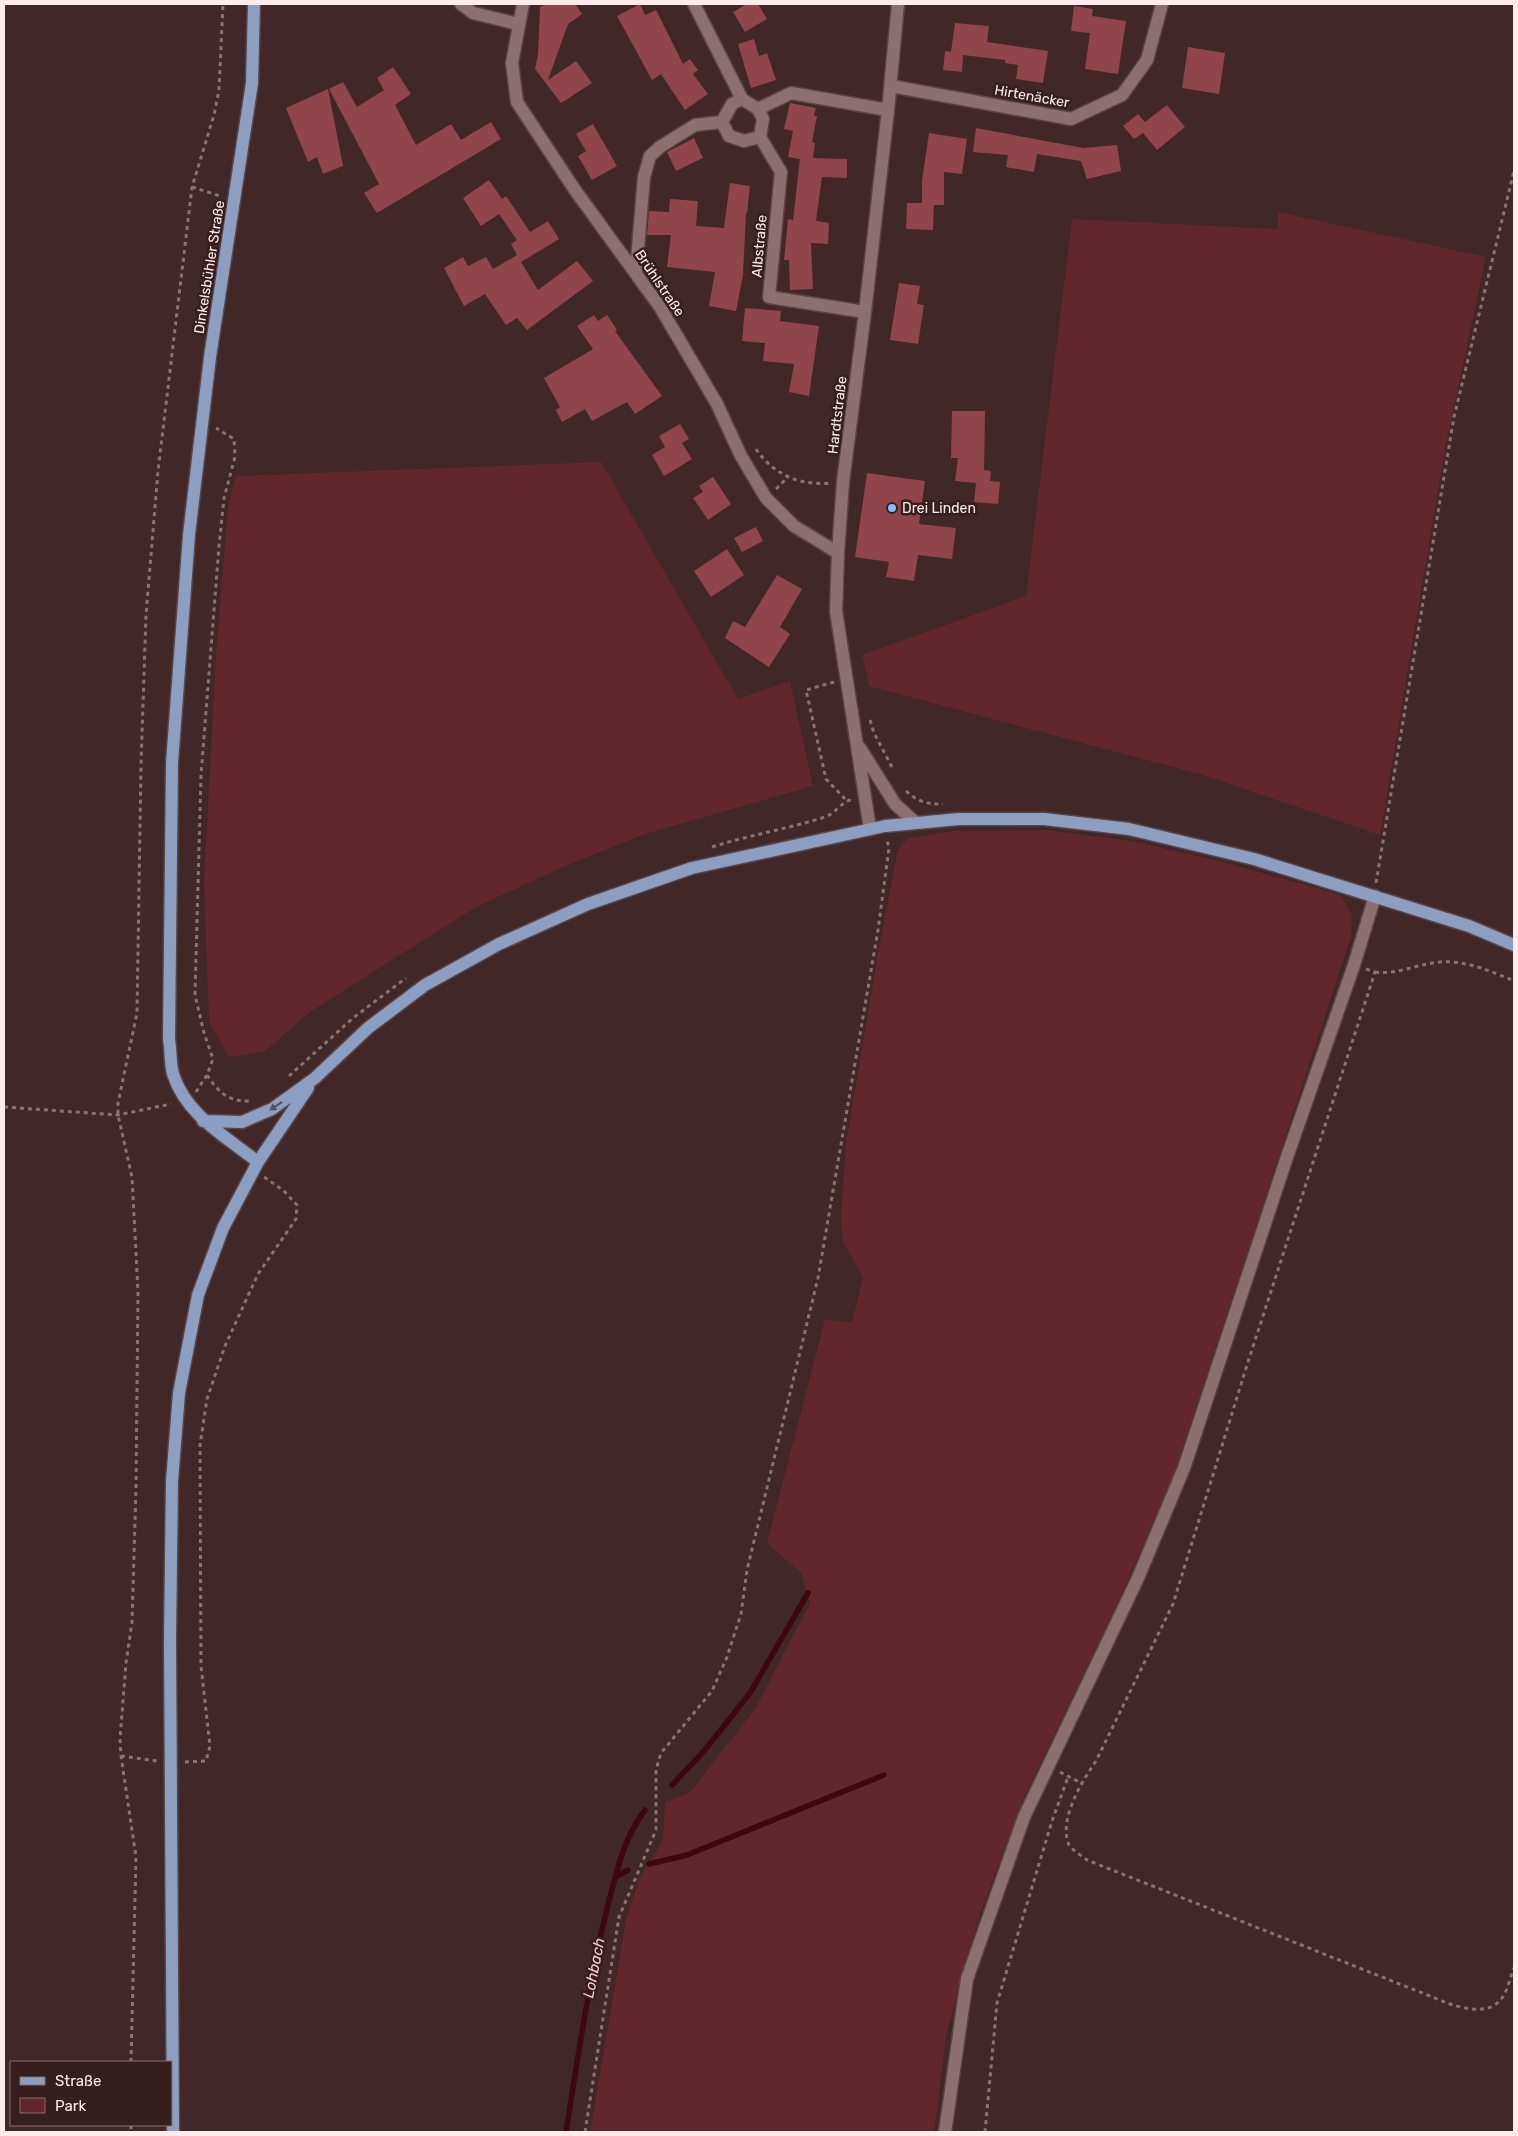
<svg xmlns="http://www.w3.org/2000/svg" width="1518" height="2136" font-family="Rubik,sans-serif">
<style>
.green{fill:#61272c}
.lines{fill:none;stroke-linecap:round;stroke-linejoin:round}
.stream{stroke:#3c070f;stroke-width:5.5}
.building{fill:#90454a}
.minor-casing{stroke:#5a4446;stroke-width:15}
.major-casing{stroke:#5a4446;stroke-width:15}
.path{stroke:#8a7373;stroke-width:3;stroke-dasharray:4 4;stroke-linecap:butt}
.minor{stroke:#8d6f6f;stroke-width:12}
.major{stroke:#8c9ec1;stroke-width:12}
.oneway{fill:#58515f}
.poi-dot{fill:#86bbfb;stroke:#361d1e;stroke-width:2}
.labels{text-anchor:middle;stroke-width:5;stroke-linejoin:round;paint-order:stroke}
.street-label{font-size:14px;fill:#feecec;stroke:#361d1e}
.poi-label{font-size:14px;fill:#feecec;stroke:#361d1e;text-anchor:start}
.water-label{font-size:15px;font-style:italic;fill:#fdcfcf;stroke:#361d1e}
</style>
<rect width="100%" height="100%" fill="#412728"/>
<!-- green -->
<path class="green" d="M1278,212L1486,257L1445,449L1380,835L1203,775L869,686L862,655L1026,596L1072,219L1278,229Z
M601,462L738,699L790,681L813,786L645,834L565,866L476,907L310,1012L264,1052L229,1057L209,1022L204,881L216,655L228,506L236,476Z
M1047,830L1131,841L1215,860L1341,895L1352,915L1351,937L1173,1477L1113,1613L1024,1797L980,1913L947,2031L934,2132H590L626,1920L639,1879L663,1840L665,1803L690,1792L755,1709L810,1603L801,1573L767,1543L825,1319L852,1323L863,1277L843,1242L841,1216L846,1144L880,942L898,850L908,838L952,831Z"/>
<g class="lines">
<!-- stream -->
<path class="stream" d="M672,1785L704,1751L750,1693L808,1593
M649,1864L687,1855L884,1775
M615,1877L628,1870
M566,2132C578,2056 589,1980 608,1905C617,1871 623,1839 645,1810"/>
</g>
<!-- building -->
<path class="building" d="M546,4H575L582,14L568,24L548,80L576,61L592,83L561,103L535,69L538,54L540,7Z
M640,4L645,15L656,10L683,64L690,59L698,70L693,74L708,94L685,110L661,74L652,80L617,16Z
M747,4H758L767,19L745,32L733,12Z
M1074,6L1093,9L1092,16L1126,21L1118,74L1085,69L1090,33L1071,31Z
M955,23L989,26L987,42L1048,51L1043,83L1016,79L1018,65L1005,63V60L963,55L962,72L943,70L945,51L951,52Z
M754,39L759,56L767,53L776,80L751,88L738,44Z
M1188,47L1225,53L1219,94L1182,88Z
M393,67L411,94L395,105L416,145L451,124L461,140L491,122L501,139L377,213L364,193L379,184L329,89L343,82L357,107L384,90L377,78Z
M328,89L343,166L323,174L317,157L308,162L286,108Z
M790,103L816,108L814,116H817L812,142L815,143L813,158L847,159V178L822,177L816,221L829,223L828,244L811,243L813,289L790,290L789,260H784L788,219L793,220L800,159L788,157L793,131L784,129Z
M1167,105L1185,127L1157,150L1143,133L1134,139L1123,126L1138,114L1145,122Z
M593,124L617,166L592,180L578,156L586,151L576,134Z
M976,128L1083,148L1117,145L1121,171L1087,179L1081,161L1037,154L1034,172L1006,167L1008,155L973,152Z
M929,133L967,139L962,174L944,172V205H934L933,230L906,229L907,203H922V181Z
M694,138L703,158L676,171L667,152Z
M489,180L502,199L506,196L530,232L548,221L559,239L521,262L538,290L577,261L593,281L527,330L517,318L506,325L485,294L464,306L444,268L463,257L468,266L486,257L493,269L517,255L511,244L517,240L499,214L481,226L463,198Z
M730,183L750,186L747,213H746L743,275L736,311L709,306L715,272L667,267L671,235H647L649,211L669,212L670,199L698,201L696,226L724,228Z
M899,283L920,286L917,304L924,305L918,344L890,340Z
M745,308L781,311L780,321L819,326L809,396L789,392L794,364L763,361L765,343L742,341Z
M594,315L598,321L607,315L617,330L615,331L662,396L635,414L627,402L592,421L585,409L562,422L556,410L560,407L544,378L593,349L577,326Z
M952,411H985L984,470L991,471L990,481L1000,482L998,504L974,502L976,483L955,481L958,458H951Z
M680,424L689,439L682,443L692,459L664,476L652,455L665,447L659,436Z
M867,473L925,481L919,524L956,528L952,559L918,555L914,581L886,577L889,562L855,557Z
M713,477L731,504L708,520L693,498L703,492L699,486Z
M756,527L763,541L742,552L734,538Z
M727,549L744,575L711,597L694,571Z
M777,575L802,589L780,627L790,634L769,667L725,638L733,621L745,627Z"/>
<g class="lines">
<!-- minor casing -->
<g class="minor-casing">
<path id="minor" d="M461,4L473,13L518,24
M523,4L512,63L517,102L575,190L660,307L717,404L741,456L766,498L794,526L838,553
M694,4L742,99L758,109L763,119L760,137L781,172L769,297L865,312
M891,86L1071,119L1122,95L1147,60L1162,4
M742,99L732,104L722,122L729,136L744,141L760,137
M758,109L791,93L888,110
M636,272L644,177L650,156L660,147L695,125L722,122
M860,748L895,804L916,823
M870,829L836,611L838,553L843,482L865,312L888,110L898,4
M945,2132L967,1979L1024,1817L1138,1578L1184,1468L1287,1157L1354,965L1375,896"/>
</g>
<!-- major casing -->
<g class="major-casing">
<path id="major" d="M254,4L252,83L210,357L189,535L172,763L169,1039C171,1050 170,1063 173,1074C186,1115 226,1137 258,1162
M203,1121L242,1122L272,1109L315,1078L368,1028L425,985L499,944L588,904L692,868L885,826L959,819H1044L1129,829L1254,859L1469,926L1514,945
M173,2132L170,1640L172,1481L179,1393L198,1295L223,1228L258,1162L308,1088"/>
</g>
<!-- path -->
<path class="path" d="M192,187L220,196
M756,449C773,474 799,486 830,483
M776,489L788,477
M834,682L806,690L826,779L847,801
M870,720L874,733L893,769
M906,791C918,802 927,804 943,804
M712,847C749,835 788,829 825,817C836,813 841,802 851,800
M1376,883L1454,417L1514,171
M1366,969L1375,972L1247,1365L1173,1604L1096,1761C1082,1781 1058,1820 1069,1845C1072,1850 1082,1856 1087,1860L1450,2004C1466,2009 1490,2015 1502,1998C1508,1990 1510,1977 1514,1968
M1375,972C1397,975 1417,964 1440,962C1465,960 1491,971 1514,981
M207,1075C219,1093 229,1102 251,1101
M289,1076L353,1018L406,978
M196,1092L207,1075L213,1059L204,1033L195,995L201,775L219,546L224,498L235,457L234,439L216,428
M4,1107L118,1115L171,1104
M121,1756L157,1761
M185,1762L206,1761L210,1746L201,1666L200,1445L207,1399L225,1346L258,1274L296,1219L297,1205L283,1190L264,1177
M1060,1772L1081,1783
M131,2062L136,1857L121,1756L120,1739L126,1663L132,1622L136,1487L138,1292L132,1177L118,1115V1103L137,1013L141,764L146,615L158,471L192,187L214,115L219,90L223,4
M131,2125V2132
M585,2132L619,1917L656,1830V1770L661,1753L712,1691L727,1657L741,1614L747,1570L818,1278L878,930L889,848L887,840
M985,2132L997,2003L1052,1821L1068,1777"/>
<!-- minor -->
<use href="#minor" class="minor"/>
<!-- major -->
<use href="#major" class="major"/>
</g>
<!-- one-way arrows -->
<defs><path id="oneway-solid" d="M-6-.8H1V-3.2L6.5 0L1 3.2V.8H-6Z" transform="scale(1.25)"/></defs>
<use class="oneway" href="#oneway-solid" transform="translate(276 1106) rotate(147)"/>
<!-- markers -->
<circle class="poi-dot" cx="892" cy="508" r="5"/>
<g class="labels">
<!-- street labels -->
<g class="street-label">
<text transform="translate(1032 96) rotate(10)" y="5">Hirtenäcker</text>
<text transform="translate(759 246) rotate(-85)" y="5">Albstraße</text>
<text transform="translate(209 267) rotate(-81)" y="5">Dinkelsbühler Straße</text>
<text transform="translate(660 283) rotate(56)" y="5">Brühlstraße</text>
<text transform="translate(837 415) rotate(-83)" y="5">Hardtstraße</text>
</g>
<!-- poi labels -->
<g class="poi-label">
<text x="902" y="513">Drei Linden</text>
</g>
<!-- water labels -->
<g class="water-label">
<text transform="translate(594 1968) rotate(-79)" y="5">Lohbach</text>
</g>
</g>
<!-- border -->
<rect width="1518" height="2136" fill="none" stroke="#feecec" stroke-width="10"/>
<!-- legend -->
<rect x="10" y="2061" width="162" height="65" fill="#361d1e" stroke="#867070"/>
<rect x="20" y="2077" width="25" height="8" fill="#8c9ec1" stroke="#867070"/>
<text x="55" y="2086" font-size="15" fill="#feecec">Straße</text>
<rect x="20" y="2098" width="25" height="15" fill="#61272c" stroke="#867070"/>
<text x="55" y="2111" font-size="15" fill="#feecec">Park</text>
</svg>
